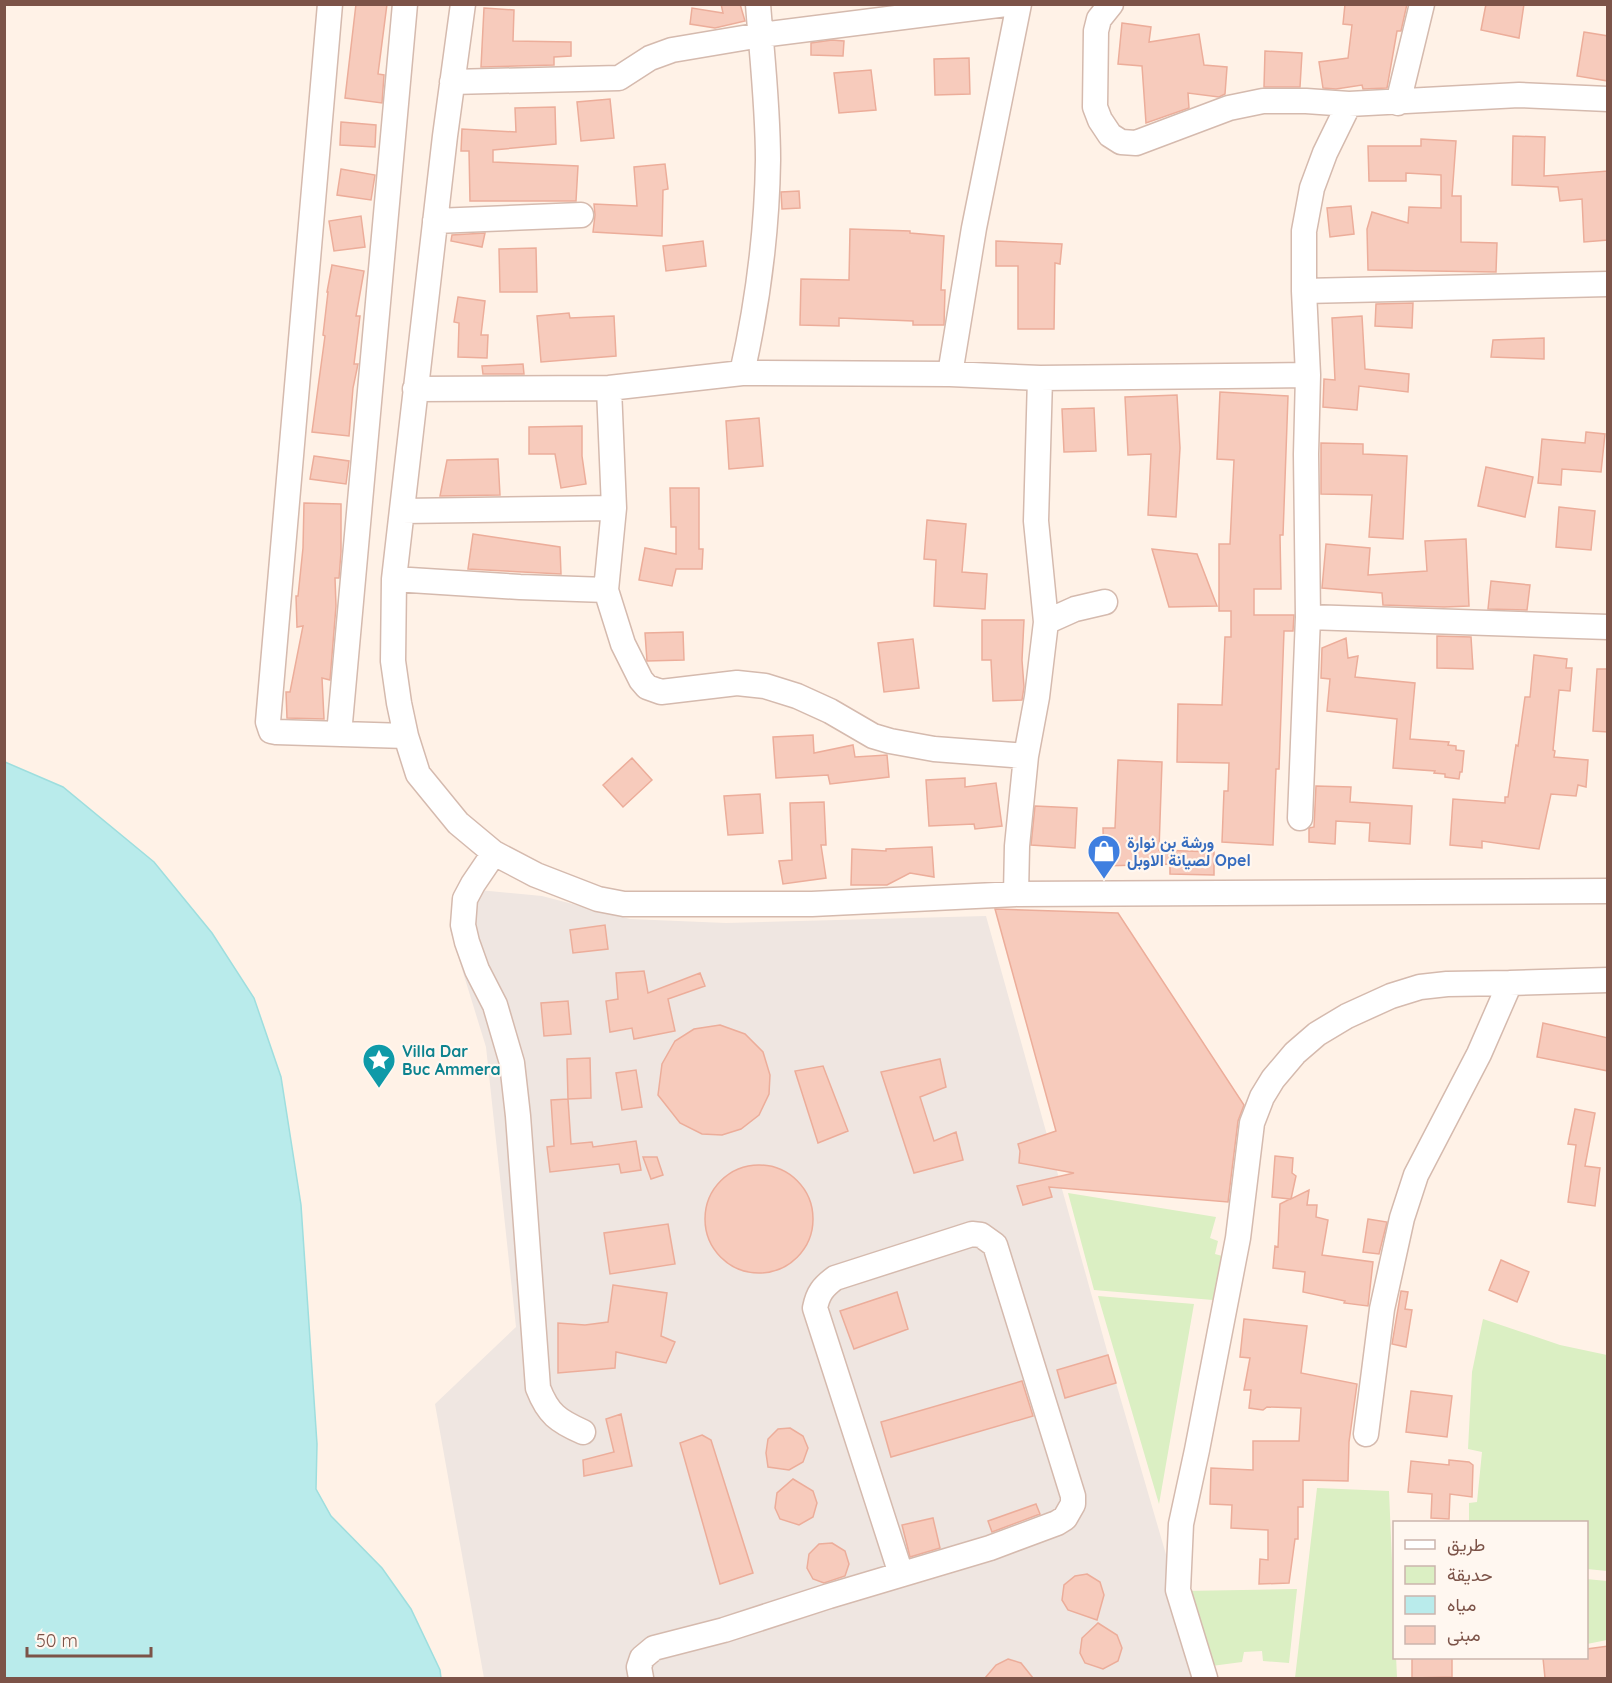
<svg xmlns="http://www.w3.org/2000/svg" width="1612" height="1683" font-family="Quicksand,Vazirmatn,sans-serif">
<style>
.industrial{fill:#efe6e1}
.green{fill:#dbefc3}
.water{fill:#b9ebeb;stroke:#9edede;stroke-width:1.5}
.building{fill:#f7cbbc;stroke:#ecad9a;stroke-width:1.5}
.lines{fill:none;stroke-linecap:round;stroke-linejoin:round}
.minor-casing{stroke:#d5baae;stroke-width:27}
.minor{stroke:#fff;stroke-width:24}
.labels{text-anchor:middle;stroke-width:4.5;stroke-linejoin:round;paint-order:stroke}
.shop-label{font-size:16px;font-weight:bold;fill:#366cbe;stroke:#fff7f0;text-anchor:start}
.culture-label{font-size:16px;font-weight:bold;fill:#0d838f;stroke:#fff7f0;text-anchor:start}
</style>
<rect width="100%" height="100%" fill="#fff2e7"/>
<!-- industrial -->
<path class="industrial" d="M458,888L542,896L630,919L726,923L986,916L1116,1383L1202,1678H484L435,1404L516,1327L486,1047L450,930Z"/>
<!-- green -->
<path class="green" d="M1068,1193L1216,1217L1210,1238L1218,1241L1215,1254L1226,1257L1213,1300L1094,1290Z
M1098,1296L1194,1304L1159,1504Z
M1483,1319L1560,1345L1607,1355V1571L1587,1569L1586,1522H1469V1503L1477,1502L1482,1452L1468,1449L1472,1372Z
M1317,1488L1389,1491L1397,1678H1295Z
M1586,1579L1607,1581V1640L1587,1644Z
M1297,1589L1289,1663L1263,1661L1262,1651L1244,1652L1242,1662L1204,1667L1182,1591Z"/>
<!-- water -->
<path class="water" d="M5,762L63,787L154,862L212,933L254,998L281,1077L301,1205L317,1444L316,1489L331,1516L382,1568L411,1609L440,1670L441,1678H5Z"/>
<!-- building -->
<path class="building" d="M356,4H387L378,74L384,75L382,103L345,98Z
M721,4H740L745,21L715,28L690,24L692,8L723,13Z
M1345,4H1407L1401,31H1397L1387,88L1363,89L1362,85L1336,89L1323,88L1319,62L1348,58L1352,25L1343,24Z
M1486,4H1524L1519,38L1481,30Z
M484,8L514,10L513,41L571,42V56L554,57V65L481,67Z
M1122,23L1151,27L1149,42L1199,34L1204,65L1227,67L1225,94L1219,97L1188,93L1189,108L1146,123L1142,66L1118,64Z
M1584,32L1608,36V81L1577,76Z
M832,40L844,41L843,56L811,55V43Z
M1265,51L1302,53L1300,87H1264Z
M969,58L970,94L935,95L934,59Z
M871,70L876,110L839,113L834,73Z
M610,99L614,138L581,141L577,102Z
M555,107L556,144L493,150V162L578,166L576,201H470L469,151H461L462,129L516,132L515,108Z
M341,122L376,125L375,147L340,145Z
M1513,136L1545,137L1544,176L1608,171V240L1584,242L1582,199L1560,201L1558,187L1512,185Z
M1421,139L1456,141L1452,196H1461V242L1497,243L1496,272L1368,270L1367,229L1372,212L1408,223L1409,207L1441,208V175L1406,173V181H1369L1368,146H1421Z
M665,164L668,189L663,190L662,236L593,232L595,215L594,204L637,206L634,167Z
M341,169L375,175L371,200L337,195Z
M799,191L800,208L782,209L781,192Z
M1351,206L1354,234L1330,237L1327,208Z
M361,216L365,247L334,251L329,221Z
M850,229L910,231V233L944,236L941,290H945L944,325H913V321L839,318V326L800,325L801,279L849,280Z
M485,233L482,247L451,241L452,235Z
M703,241L706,266L666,271L663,246Z
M996,241L1062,244L1060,264L1055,263L1054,329H1018V266H996Z
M536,248L537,292H500L499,249Z
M332,265L364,271L356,316H360L354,364H358L353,388L349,436L312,432L325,336L323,335L328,292H327Z
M458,297L485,301L481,335H488L487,358L458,357L459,323L454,322Z
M1413,303L1412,328L1375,326L1376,304Z
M569,313L570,318L614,316L616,356L541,362L537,316Z
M1362,316L1365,369L1409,374L1408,392L1359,386L1357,410L1323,407L1324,379L1335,380L1332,318Z
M1544,338V359L1491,357L1493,340Z
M523,364L524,374H483L482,366Z
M1220,392L1288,396L1283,535H1280L1281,589H1254V615H1294L1293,631H1284L1279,769H1276L1273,845L1222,842L1224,791H1228L1229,763L1177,762L1178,704L1222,705L1225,637H1231V611H1219V544H1230L1234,460L1217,459Z
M1177,395L1180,448L1176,517L1148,515L1151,454L1128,455L1125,397Z
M1094,408L1096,451L1064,452L1062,409Z
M759,418L763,466L729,469L726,421Z
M582,426V456L586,484L561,488L555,454H529V427Z
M1586,432L1605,434L1601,472L1562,469L1561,485L1538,483L1542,439L1585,443Z
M1321,443L1363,444V454L1407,456L1403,539L1369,537L1372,495L1321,494Z
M314,456L349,461L346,484L310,479Z
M498,459L500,495L440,496L447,460Z
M1486,467L1533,477L1525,517L1478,506Z
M670,488H699V549H703L702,569H676L672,586L639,580L645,548L676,554V527H671Z
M304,503L341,504V552L339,578H335L336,606L330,680L322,678L324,719L287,718L286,692H290L303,626L297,627L296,596H298L303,548Z
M1559,507L1595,511L1591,550L1556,547Z
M927,520L966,524L962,572L987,574L985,609L934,606L936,560L924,559Z
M473,534L560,547L561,574L468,569Z
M1466,539L1469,606L1444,607L1383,605L1382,593L1322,588L1326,544L1370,548L1368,575L1427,571L1425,541Z
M1152,549L1197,554L1217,606L1169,607Z
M1491,581L1530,585L1527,610L1488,609Z
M982,620H1024L1022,660L1024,687L1022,700L993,701L991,660H982Z
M683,632L684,660L647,661L645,633Z
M1437,636L1471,637L1473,669L1437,668Z
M1346,638L1348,658L1358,656L1355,677L1415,683L1410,739L1449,742L1448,745L1456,746V750L1464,751L1462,772H1460L1459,779L1445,777V774L1434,773L1435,771L1393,768L1397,719L1327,711L1330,679L1321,678L1322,648Z
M913,639L919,688L884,692L878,643Z
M1534,655L1567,659L1566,668H1572L1570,691L1559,690L1553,750L1555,751L1554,757L1588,760L1586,787L1578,785L1576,796L1551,794L1539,849L1482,841V848L1450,845L1453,799L1505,803V797H1508L1516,745L1518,746L1525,697H1530Z
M1597,669H1608V732L1593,731Z
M813,735L814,753L853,745L855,757L887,755L889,777L830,784L828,775L776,778L773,737Z
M632,758L652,780L623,807L603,785Z
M1118,760L1162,762L1159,850L1214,852V875L1170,874V864L1104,866L1103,828H1115Z
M965,778V787L996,783L1002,826L975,829L974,824L929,826L926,780Z
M1316,786L1351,787L1350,802L1412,806L1410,844L1369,841L1370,823L1336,821L1335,844L1309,842V828L1314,827Z
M760,794L763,833L728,835L724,796Z
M824,802L826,845H821L826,878L783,884L779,861L792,860L790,803Z
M1035,806L1077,808L1075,848L1031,845Z
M932,847L934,877L910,873L887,885H851L852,849L886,851V849Z
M995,909L1118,913L1244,1105L1238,1121L1228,1202L1049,1187L1052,1197L1023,1205L1017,1186L1074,1173L1019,1163L1020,1151L1018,1144L1056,1131Z
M605,925L608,949L573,953L570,930Z
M644,971L648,993L700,973L705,986L668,999L675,1031L634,1039L632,1028L610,1032L606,1001L618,999L616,973Z
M568,1001L571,1034L544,1036L541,1003Z
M1543,1023L1608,1038V1071L1537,1057Z
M720,1025L745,1034L763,1052L770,1075L769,1094L759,1115L741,1129L722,1135L702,1134L680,1123L658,1095L662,1064L675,1041L694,1029Z
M590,1058L591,1098L568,1099L567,1059Z
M940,1059L946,1087L920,1097L934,1141L956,1132L963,1160L914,1173L881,1072Z
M823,1066L848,1131L818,1143L795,1071Z
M636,1070L642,1107L622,1110L616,1073Z
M568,1099L571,1144L592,1142L593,1147L636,1141L641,1170L621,1173L619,1164L550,1172L547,1147L554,1146L551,1100Z
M1575,1109L1595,1113L1585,1166L1600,1168L1595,1206L1568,1202L1576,1145L1568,1144Z
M1275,1156L1293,1158L1292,1173L1296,1176L1291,1199L1309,1190L1307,1205H1317L1316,1217L1328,1220L1322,1255L1373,1262L1368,1306L1344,1303L1345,1301L1303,1292L1305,1272L1273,1268L1275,1246L1278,1247L1280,1204L1290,1199L1272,1197Z
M643,1157H657L663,1175L651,1179Z
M705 1219a54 54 0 1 1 108 0a54 54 0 1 1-108 0Z
M1368,1219L1387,1222L1379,1254L1363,1252Z
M668,1224L675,1264L610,1274L604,1233Z
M1501,1260L1529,1272L1517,1302L1489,1290Z
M613,1285L667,1293L661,1336L675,1342L666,1363L616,1352L615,1368L558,1373V1323L585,1325L608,1322Z
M1401,1291L1408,1292L1405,1309L1412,1310L1406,1347L1392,1344Z
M897,1292L908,1329L854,1349L840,1311Z
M1244,1319L1307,1326L1301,1373L1357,1384L1349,1442L1348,1481L1303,1480V1507H1298V1539H1295L1289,1583L1259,1584L1260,1559L1268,1560V1530L1231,1528L1232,1505L1210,1504L1211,1468L1253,1470V1441H1299L1301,1408L1267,1407L1263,1410L1249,1408L1251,1390H1244L1250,1358L1240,1357Z
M1108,1355L1116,1383L1065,1398L1057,1370Z
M1022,1381L1033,1416L891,1457L881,1422Z
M1411,1391L1452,1396L1447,1437L1406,1432Z
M621,1414L632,1466L584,1476L583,1460L614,1452L606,1419Z
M790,1428L803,1436L808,1448L803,1462L789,1470L768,1467L766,1453L768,1439L778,1429Z
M702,1435L711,1440L753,1573L720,1584L680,1443Z
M1449,1460L1469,1462L1473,1465L1472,1497L1450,1494L1449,1519L1431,1518L1432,1494L1408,1492L1411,1461L1449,1465Z
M793,1479L813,1491L817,1503L813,1517L799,1525L780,1519L775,1508L777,1493Z
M1036,1504L1040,1514L992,1532L988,1521Z
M933,1518L940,1548L910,1557L902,1525Z
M832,1543L845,1551L849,1564L845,1576L824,1583L813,1579L807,1568L809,1554L819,1544Z
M1087,1574L1100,1582L1104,1595L1097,1620L1068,1610L1062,1600L1064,1585L1075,1576Z
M1098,1623L1117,1635L1122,1648L1118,1661L1103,1669L1085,1663L1080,1653L1082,1638Z
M1608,1646V1678H1545L1543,1658H1587V1649Z
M1412,1658H1452V1677L1412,1678Z
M1008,1659L1021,1663L1033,1678H985L996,1665Z"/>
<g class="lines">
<!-- minor casing -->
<g class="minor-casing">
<path id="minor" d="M330,4L268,722L271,731L276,732L406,736
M463,4L445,136L394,579L393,661L399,703L406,736L418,774L458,823L494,853L536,875L598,899L624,904H812L1016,894L1608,891
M1111,4L1099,19L1096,31L1095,107L1100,120L1110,135L1121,142L1136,143L1229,108L1263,101H1306L1349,104L1519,95L1608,99
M452,82L619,78L650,58L672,50L761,35L1006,4
M1398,103L1422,4
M435,221L581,215
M1304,291L1608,284
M742,373C758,302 767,232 768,160C768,108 762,56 758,4
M950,374L974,228L1019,4
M609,388L614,508L606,590L623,644L641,680L647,687L661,692L737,683L765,686L797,696L830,711L873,736L890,741L934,749L1026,756
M415,389L609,388L742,373L950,374L1040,378L1308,375
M402,511L614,508
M394,579L520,587L606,590
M1308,617L1608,627
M1046,622L1075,609L1105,602
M339,734L405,4
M1300,818L1308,617L1306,454L1308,375L1304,291V231L1312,188L1325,153L1349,104
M494,853L473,884L465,899L463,925L467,942L477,970L495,1005L512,1063L518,1116L538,1388C548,1414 558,1421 583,1432
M1016,894L1017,846L1026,756L1037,697L1046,622L1036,521L1040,378
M1366,1434L1382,1309L1402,1218L1416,1175L1479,1054L1510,983L1608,980
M641,1678L639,1667L642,1658L654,1648L724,1630L829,1596L990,1548L1057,1523L1065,1518L1073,1504V1496L995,1245L981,1235L972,1234L835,1278C823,1287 818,1293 815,1308L901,1574
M1205,1678L1178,1590L1181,1524L1197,1450L1238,1238L1252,1123L1262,1097L1273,1079L1295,1053L1317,1034L1347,1016L1391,996L1420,987L1447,984L1510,983"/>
</g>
<!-- minor -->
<use href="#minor" class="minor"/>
</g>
<!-- icons -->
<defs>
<g id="shop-pin" transform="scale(1.725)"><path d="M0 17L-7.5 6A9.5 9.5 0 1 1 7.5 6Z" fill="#3f7fe0" stroke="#fff7f0"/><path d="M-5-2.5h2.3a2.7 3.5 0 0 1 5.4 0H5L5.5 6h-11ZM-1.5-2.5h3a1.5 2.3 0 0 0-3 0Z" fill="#fff"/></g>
<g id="sight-pin" transform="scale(1.725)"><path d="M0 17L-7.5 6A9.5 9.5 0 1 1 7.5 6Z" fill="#0f9aa8" stroke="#fff7f0"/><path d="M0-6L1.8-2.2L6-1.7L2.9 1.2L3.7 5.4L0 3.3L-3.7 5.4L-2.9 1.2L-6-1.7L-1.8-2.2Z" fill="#fff"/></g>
</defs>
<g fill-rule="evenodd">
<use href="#shop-pin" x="1104" y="851"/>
<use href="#sight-pin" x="379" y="1060"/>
</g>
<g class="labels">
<!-- shop labels -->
<g class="shop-label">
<text x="1127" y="848">ورشة بن نوارة<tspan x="1127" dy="18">لصيانة الاوبل Opel</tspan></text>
</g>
<!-- culture labels -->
<g class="culture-label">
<text x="402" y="1057">Villa Dar<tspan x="402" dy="18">Buc Ammera</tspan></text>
</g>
</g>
<!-- border -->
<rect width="1612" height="1683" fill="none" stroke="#7c5348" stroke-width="12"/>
<!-- legend -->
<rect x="1393" y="1521" width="195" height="138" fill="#fff7f0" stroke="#cbb5ad" stroke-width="1.5"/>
<rect x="1405" y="1540" width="30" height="9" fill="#ffffff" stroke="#cbb5ad" stroke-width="1.5"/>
<text x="1447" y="1551" font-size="18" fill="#7c5348">طريق</text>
<rect x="1405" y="1566" width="30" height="18" fill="#dbefc3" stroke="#cbb5ad" stroke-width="1.5"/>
<text x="1447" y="1581" font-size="18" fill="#7c5348">حديقة</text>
<rect x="1405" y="1596" width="30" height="18" fill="#b9ebeb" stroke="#cbb5ad" stroke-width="1.5"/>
<text x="1447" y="1611" font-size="18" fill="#7c5348">مياه</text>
<rect x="1405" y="1626" width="30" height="18" fill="#f7cbbc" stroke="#cbb5ad" stroke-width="1.5"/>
<text x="1447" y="1641" font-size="18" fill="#7c5348">مبنى</text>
<!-- scale -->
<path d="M27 1647v9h124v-9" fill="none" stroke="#7c5348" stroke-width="3"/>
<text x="36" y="1647" font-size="18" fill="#7c5348" stroke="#fff7f0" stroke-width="4.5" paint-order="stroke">50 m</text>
</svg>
